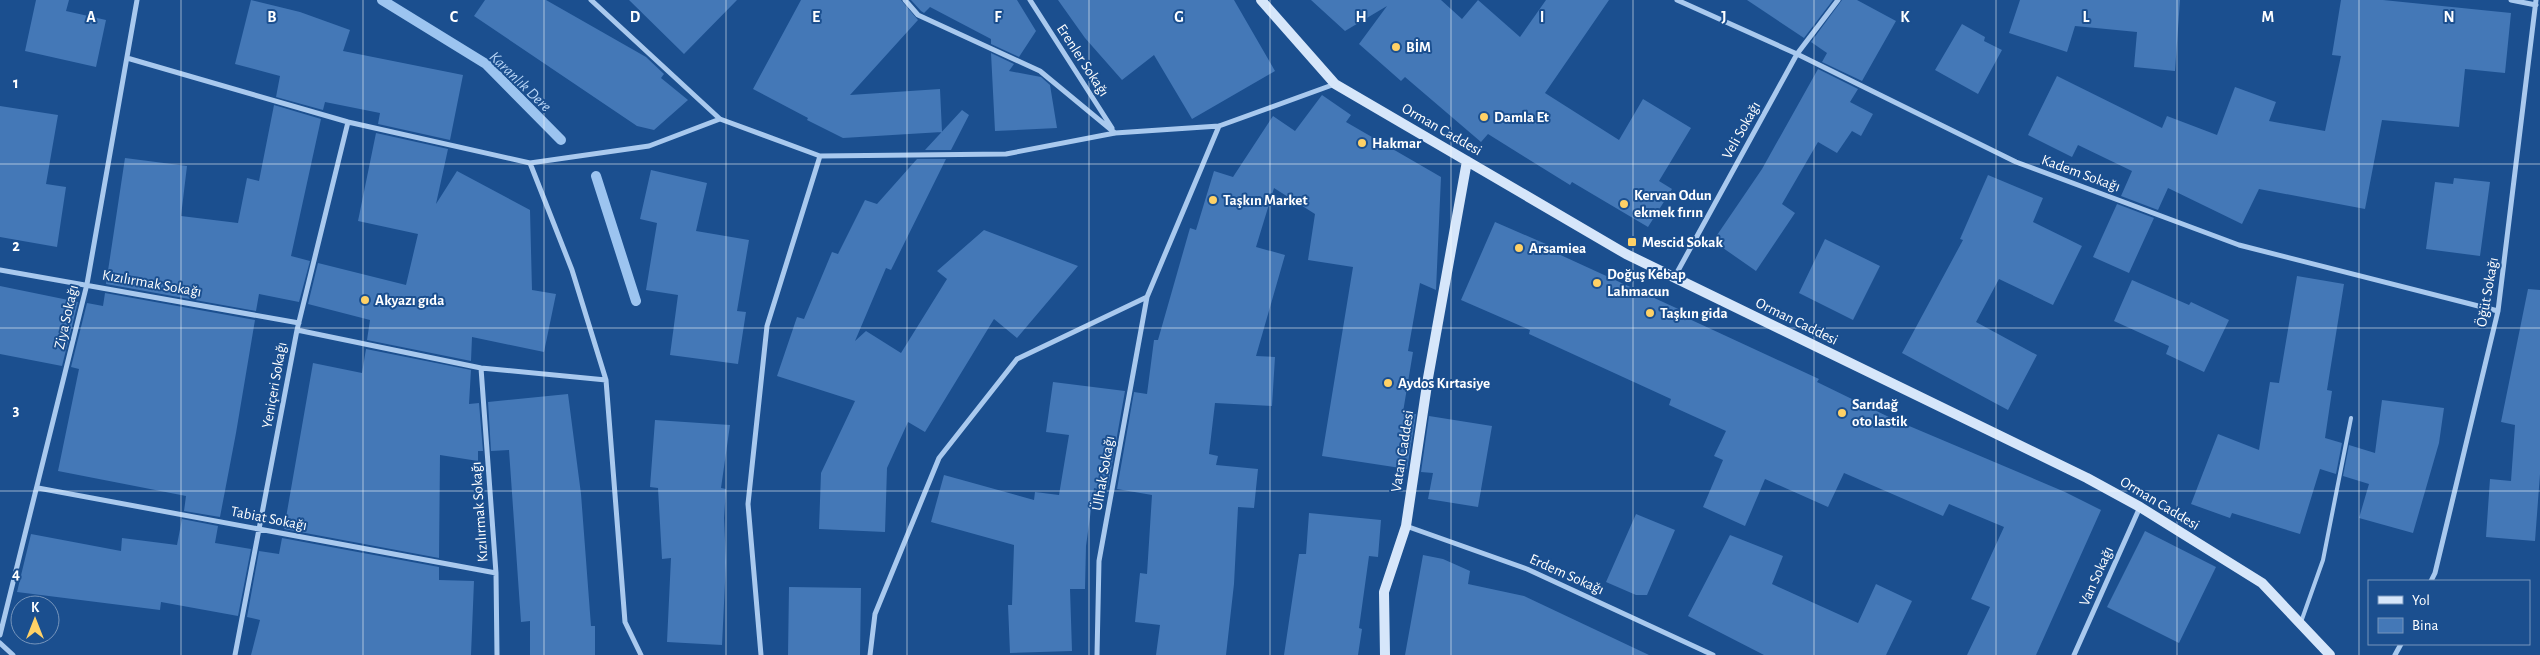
<svg xmlns="http://www.w3.org/2000/svg" width="2540" height="655" font-family="'Alegreya Sans',sans-serif">
<style>
.lines{fill:none;stroke-linecap:round;stroke-linejoin:round}
.stream{stroke:#9cc4f0;stroke-width:10}
.building{fill:#4478b7}
.lane{stroke:#a9c9ee;stroke-width:4}
.street{stroke:#a9c9ee;stroke-width:5}
.secondary{stroke:#d6e6fa;stroke-width:10}
.grid{fill:none;stroke:#fff;stroke-width:1;stroke-opacity:0.55}
.poi-dot{fill:#ffd166;stroke:#1b4f8f;stroke-width:2}
.labels{text-anchor:middle;stroke-width:4;stroke-linejoin:round;paint-order:stroke}
.poi-label{font-size:15px;font-weight:bold;fill:#fff;stroke:#1b4f8f;text-anchor:start}
.street-label{font-size:15px;fill:#fff;stroke:#1b4f8f}
.water-label{font-size:16px;font-style:italic;fill:#b5d3f5;stroke:#1b4f8f}
.grid-label{font-size:16px;text-anchor:middle;font-weight:bold;fill:#fff;stroke:#1b4f8f;stroke-width:4;stroke-linejoin:round;paint-order:stroke}
</style>
<rect width="100%" height="100%" fill="#1b4f8f"/>
<g class="lines">
<!-- stream -->
<path class="stream" d="M382,0L486,64L561,140
M596,176L636,301"/>
</g>
<!-- building -->
<path class="building" d="M36,0H69L66,11L106,20L96,67L25,51Z
M251,0L300,12L350,30L343,51L463,75L450,140L378,124L380,113L325,102L323,110L276,97L280,76L235,64Z
M485,0H546L646,57L664,74L661,78L688,100L654,130L637,126L474,16Z
M629,0H737L684,54Z
M801,0H901L918,20L850,95L940,89L942,132L843,138L807,120L808,118L753,89Z
M911,0H1017L1036,31L1019,57L991,44V39L930,7L924,13L921,11Z
M1058,0H1234L1275,71L1192,119L1154,55L1122,80L1085,38Z
M1311,0H1441L1462,19L1478,0L1520,37L1546,0H1609L1545,93L1619,140L1643,99L1691,128L1659,181L1672,189L1648,227L1572,182L1570,185L1488,134L1481,142L1405,77L1401,81L1359,44L1387,6L1345,31Z
M1747,0H1833L1804,38Z
M1842,0H1857L1896,21L1862,81L1822,62L1827,53L1811,42Z
M2020,0H2180L2175,71L2134,67L2137,32L2075,26L2067,52L2009,33Z
M2341,0H2383L2511,13L2505,73L2465,69L2459,127L2382,120L2365,209L2259,189L2242,224L2168,188L2158,210L2121,196L2132,171L2078,145L2072,157L2028,135L2057,76L2162,128L2167,116L2217,135L2235,87L2276,102L2269,121L2325,131L2341,56L2332,55Z
M1962,24L1985,37L1984,41L2002,50L1978,94L1935,70Z
M991,53L1014,64L1009,71L1041,77L1050,85L1057,128L995,131Z
M1818,69L1858,89L1850,102L1873,114L1861,136L1852,131L1837,153L1818,142L1782,204L1795,213L1756,271L1713,241L1762,169Z
M1322,95L1351,115L1346,122L1441,177L1436,290L1420,283L1408,351L1413,352L1403,412L1416,414L1407,469L1322,456L1353,267L1308,260L1315,214L1274,188L1256,247L1285,255L1256,356L1275,357L1272,406L1215,403L1209,454L1218,456L1216,465L1258,469L1254,508L1238,507L1234,584L1226,655H1156L1160,625L1135,622L1140,573L1147,574L1152,495L1117,489L1134,392L1147,394L1154,340H1158L1190,228L1196,230L1214,171L1233,177L1273,116L1295,131Z
M274,105L321,119L291,256L310,261L299,302L259,294L256,311L106,284L125,158L187,166L181,216L238,223L247,178L259,181Z
M0,106L58,115L46,184L66,187L57,247L0,237Z
M962,110L969,115L951,150H925Z
M376,133L448,149L436,204L457,171L530,210L532,290L556,294L544,352L472,337L471,361L367,340L370,320L308,304L318,263L406,285L418,234L358,221Z
M917,159H946L891,270L886,268L855,341L866,331L901,353L947,279L937,271L984,230L1078,266L1017,338L994,319L925,432L908,422L887,468L885,532L819,529L821,473L855,401L777,376L797,317L804,319L832,252L838,254L865,200L877,204Z
M651,170L707,183L696,231L749,240L737,311L746,312L738,364L670,355L678,295L646,290L657,223L640,219Z
M1988,175L2043,198L2033,222L2082,246L2053,305L1999,279L1976,322L2037,355L2008,410L1902,353L1963,240L1960,239Z
M2454,178L2490,182L2480,256L2426,249L2435,182L2453,184Z
M2117,204L2154,218L2129,273L2093,257Z
M1495,222L1555,248L1554,252L1687,313L1685,317L1819,379L1817,382L1895,420L2065,492L2101,510L2036,655H1967L1990,607L1971,599L2004,527L1949,504L1943,516L1844,473L1828,507L1765,479L1745,526L1703,507L1723,460L1714,456L1726,431L1669,405L1671,399L1529,334L1530,330L1461,300Z
M1825,239L1880,266L1853,320L1799,293Z
M2297,276L2344,284L2327,390L2332,391L2325,438L2342,443L2336,474L2320,469L2300,534L2232,513L2230,518L2191,504L2218,434L2259,450L2270,382L2279,383Z
M2132,280L2189,305L2191,302L2229,320L2204,372L2166,354L2169,346L2114,321Z
M0,286L78,302L62,366L0,354Z
M2528,289L2540,290V474L2535,541L2486,537L2490,479L2511,481L2515,425L2501,422Z
M105,293L255,320L236,433L220,517L184,511L186,496L58,471L79,369L71,367L87,303L103,306Z
M366,349L471,370L469,404L479,403L483,451H478V461L440,455L439,558L284,529L313,363L362,373Z
M1053,382L1125,391L1108,487L1098,486V489L1094,488L1086,546L1085,589H1070L1072,651L1010,653L1008,605H1012L1014,545L931,522L944,475L1034,500L1035,492L1059,495L1069,435L1046,432Z
M568,394L581,494L591,626H595V655H530V621L521,622L509,450L491,451L488,402Z
M2382,400L2444,408L2439,443L2413,533L2359,518L2369,484L2343,476L2349,445L2375,453Z
M1429,416L1492,426L1478,507L1428,499L1433,473L1421,472Z
M655,420L730,425L721,488L726,489L724,518L726,562L722,645L667,642L671,558L662,559L658,488L650,487Z
M1309,513L1381,520L1378,557L1369,556L1359,628L1362,629L1358,655H1284L1299,554H1306Z
M1636,514L1675,530L1647,595H1636L1606,582Z
M182,519L218,526L215,543L251,549L238,616L161,602L160,610L17,592L31,534L121,551L122,538L177,545Z
M2145,531L2216,567L2179,643L2107,607Z
M1730,535L1783,556L1772,584L1858,623L1876,584L1912,601L1886,655H1764L1688,616Z
M282,538L439,567V580L474,581L471,655H251L260,620L247,617L259,551L279,554Z
M1423,555L1443,559L1470,571L1468,584L1524,596L1649,655H1405Z
M789,587L861,588L860,655H788Z"/>
<g class="lines">
<!-- lane -->
<path class="lane" d="M2301,622L2323,560L2351,418"/>
<!-- street -->
<path class="street" d="M591,0L720,119L820,156
M905,0L918,15L1040,71L1115,133
M1030,0L1112,128
M1677,0L1797,54L2016,162L2239,245L2498,311
M2511,0L2536,5
M127,58L348,122L530,163L572,270L606,380L625,622L641,655
M530,163L649,146L720,119
M0,270L299,323
M1674,278L1797,54L1838,0
M297,330L481,368L606,380
M481,368L496,573L497,655
M38,488L496,573
M1406,526L1527,569L1713,655
M2431,581L2435,573L2498,311L2536,0
M0,635L87,284L137,0
M0,643L13,655
M235,655L297,330L348,122
M761,655L748,504L767,326L820,156L1006,154L1115,133L1219,126L1335,84
M870,655L875,614L939,458L1017,359L1147,297L1219,126
M1097,655L1099,561L1147,297
M2074,655L2140,507
M2395,655L2401,644"/>
<!-- secondary -->
<path class="secondary" d="M1261,0L1335,84L1626,254L2087,478L2140,507L2262,583L2330,655
M1385,655L1384,592L1406,526L1428,378L1467,161"/>
</g>
<!-- grid -->
<path class="grid" d="M181,0V655M363,0V655M544,0V655M726,0V655M907,0V655M1089,0V655M1270,0V655M1451,0V655M1633,0V655M1814,0V655M1996,0V655M2177,0V655M2359,0V655M0,164H2540M0,328H2540M0,491H2540"/>
<!-- markers -->
<g class="poi-dot">
<circle cx="1396" cy="47" r="5"/>
<circle cx="1484" cy="117" r="5"/>
<circle cx="1362" cy="143" r="5"/>
<circle cx="1213" cy="200" r="5"/>
<circle cx="1624" cy="204" r="5"/>
<rect x="1627" y="237" width="10" height="10" rx="2.5"/>
<circle cx="1519" cy="248" r="5"/>
<circle cx="1597" cy="283" r="5"/>
<circle cx="365" cy="300" r="5"/>
<circle cx="1650" cy="313" r="5"/>
<circle cx="1388" cy="383" r="5"/>
<circle cx="1842" cy="413" r="5"/>
</g>
<g class="labels">
<!-- poi labels -->
<g class="poi-label">
<text x="1406" y="52">BİM</text>
<text x="1494" y="122">Damla Et</text>
<text x="1372" y="148">Hakmar</text>
<text x="1634" y="200">Kervan Odun<tspan x="1634" dy="17">ekmek fırın</tspan></text>
<text x="1223" y="205">Taşkın Market</text>
<text x="1642" y="247">Mescid Sokak</text>
<text x="1529" y="253">Arsamiea</text>
<text x="1607" y="279">Doğuş Kebap<tspan x="1607" dy="17">Lahmacun</tspan></text>
<text x="375" y="305">Akyazı gıda</text>
<text x="1660" y="318">Taşkın gida</text>
<text x="1398" y="388">Aydos Kırtasiye</text>
<text x="1852" y="409">Sarıdağ<tspan x="1852" dy="17">oto lastik</tspan></text>
</g>
<!-- street labels -->
<g class="street-label">
<text transform="translate(1083 60) rotate(57)" y="5">Erenler Sokağı</text>
<text transform="translate(1442 129) rotate(30)" y="5">Orman Caddesi</text>
<text transform="translate(1741 130) rotate(-61)" y="5">Veli Sokağı</text>
<text transform="translate(2081 173) rotate(20)" y="5">Kadem Sokağı</text>
<text transform="translate(152 283) rotate(10)" y="5">Kızılırmak Sokağı</text>
<text transform="translate(2487 292) rotate(-80)" y="5">Öğüt Sokağı</text>
<text transform="translate(66 317) rotate(-77)" y="5">Ziya Sokağı</text>
<text transform="translate(1797 321) rotate(26)" y="5">Orman Caddesi</text>
<text transform="translate(274 385) rotate(-80)" y="5">Yeniçeri Sokağı</text>
<text transform="translate(1402 451) rotate(-81)" y="5">Vatan Caddesi</text>
<text transform="translate(1103 473) rotate(-80)" y="5">Ülhak Sokağı</text>
<text transform="translate(2160 503) rotate(31)" y="5">Orman Caddesi</text>
<text transform="translate(479 512) rotate(-94)" y="5">Kızılırmak Sokağı</text>
<text transform="translate(269 518) rotate(11)" y="5">Tabiat Sokağı</text>
<text transform="translate(1567 574) rotate(24)" y="5">Erdem Sokağı</text>
<text transform="translate(2096 576) rotate(-66)" y="5">Van Sokağı</text>
</g>
<!-- water labels -->
<g class="water-label">
<text transform="translate(521 81) rotate(44)" y="6">Karanlık Dere</text>
</g>
</g>
<g class="grid-label">
<text x="91" y="22">A</text>
<text x="272" y="22">B</text>
<text x="454" y="22">C</text>
<text x="635" y="22">D</text>
<text x="816" y="22">E</text>
<text x="998" y="22">F</text>
<text x="1179" y="22">G</text>
<text x="1361" y="22">H</text>
<text x="1542" y="22">I</text>
<text x="1724" y="22">J</text>
<text x="1905" y="22">K</text>
<text x="2086" y="22">L</text>
<text x="2268" y="22">M</text>
<text x="2449" y="22">N</text>
<text x="16" y="88">1</text>
<text x="16" y="251">2</text>
<text x="16" y="415">3</text>
<text x="16" y="579">4</text>
</g>
<!-- legend -->
<rect x="2368" y="580" width="162" height="65" fill="#1b4f8f" stroke="#7695bc"/>
<rect x="2378" y="596" width="25" height="8" fill="#d6e6fa" stroke="#7695bc"/>
<text x="2412" y="605" font-size="15" fill="#ffffff">Yol</text>
<rect x="2378" y="618" width="25" height="15" fill="#4478b7" stroke="#7695bc"/>
<text x="2412" y="630" font-size="15" fill="#ffffff">Bina</text>
<!-- north arrow -->
<g transform="translate(35 620)"><circle r="24" fill="#1b4f8f" stroke="#7695bc"/>
<path d="M0-4L9 19L0 12L-9 19Z" fill="#ffd166"/>
<text y="-8" font-size="14" font-weight="bold" text-anchor="middle" fill="#ffffff">K</text>
</g>
</svg>
